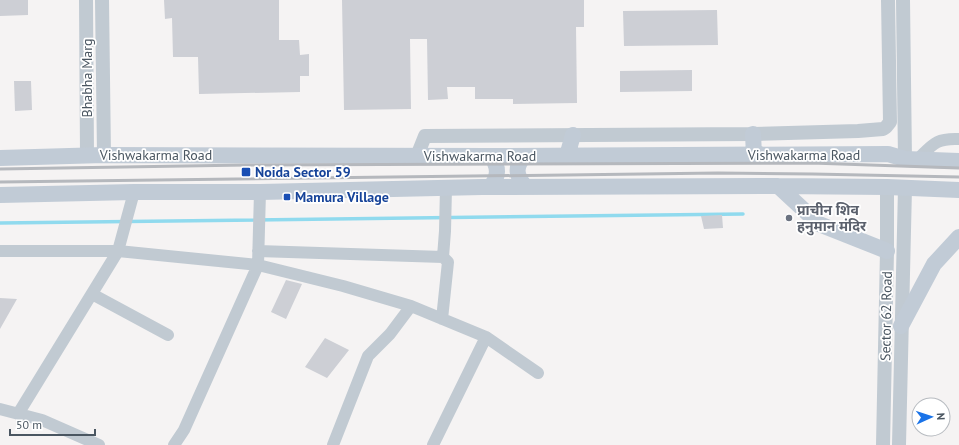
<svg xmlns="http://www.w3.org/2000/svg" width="959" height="445" font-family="'PT Sans','Noto Sans Devanagari',sans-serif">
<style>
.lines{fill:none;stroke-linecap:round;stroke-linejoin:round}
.stream{stroke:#90daee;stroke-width:3.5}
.building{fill:#cdcfd5}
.minor{stroke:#c1cad2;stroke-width:12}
.tertiary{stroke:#c1cad2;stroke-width:14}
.secondary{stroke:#c1cbd6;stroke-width:16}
.rail{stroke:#b5b8bd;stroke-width:3}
.transit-dot{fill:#1a4fb4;stroke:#fff;stroke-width:1.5}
.worship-dot{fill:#6b7280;stroke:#fff;stroke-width:1.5}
.labels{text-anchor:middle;stroke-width:3.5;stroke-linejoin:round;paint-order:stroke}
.street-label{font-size:14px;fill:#4a5661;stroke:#fff}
.transit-label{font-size:14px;font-weight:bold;fill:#164399;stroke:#fff;text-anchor:start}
.worship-label{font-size:14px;font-weight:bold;fill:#5b616d;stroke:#fff;text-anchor:start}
</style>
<rect width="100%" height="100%" fill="#f5f3f3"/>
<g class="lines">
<!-- stream -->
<path class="stream" d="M0,223L743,214"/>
</g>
<!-- building -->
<path class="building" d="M0,0H28V15L0,16Z
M164,0H279V40H299L300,55L309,54V76H300V92L199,94L198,57H173L172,18L165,19Z
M342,0H584V27H576L577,103L513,104V99H475V87H447L448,99L428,100L427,39H410L411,109L344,110Z
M717,10L718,45L624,46L623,11Z
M692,70V91L620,92V71Z
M14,81H31L32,110L15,111Z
M722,215L723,228L704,229L701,216Z
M286,280L302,284L286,319L271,312Z
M0,298L17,299L0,329Z
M325,338L349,350L327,378L305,367Z"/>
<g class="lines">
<!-- minor -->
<path class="minor" d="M918,159C933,144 936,138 959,139
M0,251H118L258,265L343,286L411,306L486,337L538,373
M258,251L443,257L445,231L446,188
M92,294L168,335
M442,319L448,262L443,257
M0,409L42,420L99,445
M18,414L118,251L134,192
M174,445L184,430L258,265L260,192
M333,445L368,356L390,334L411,306
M433,445L486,337"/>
<!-- tertiary -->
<path class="tertiary" d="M86,0L87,155
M102,0L104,155
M903,0L905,159
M417,156L425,136L753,134L858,131L883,129L886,127L890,122L888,0
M883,445L887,251V187
M899,445L905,188"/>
<!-- secondary -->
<path class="secondary" d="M753,134L754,155
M525,156C514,166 516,177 526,187
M567,156L573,135
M0,158L104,155L491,156L888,154L905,159L959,161
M778,186L819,224L887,251
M490,187C499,177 499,167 491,156
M0,195L134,192H260L482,187L778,186L887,187L959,190
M901,326L934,264L959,237"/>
<!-- rail -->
<path class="rail" d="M0,169L246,165L811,163L959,168
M0,182L718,173L813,174L959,177"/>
</g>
<!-- markers -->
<g class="transit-dot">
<rect x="241" y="167" width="10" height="10" rx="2"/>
<rect x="283" y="193" width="8" height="8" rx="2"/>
</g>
<circle class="worship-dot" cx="789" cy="218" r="4"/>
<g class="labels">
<!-- street labels -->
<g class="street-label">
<text transform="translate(87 78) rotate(-90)" y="5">Bhabha Marg</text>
<text x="156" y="160">Vishwakarma Road</text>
<text x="804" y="160">Vishwakarma Road</text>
<text x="480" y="161">Vishwakarma Road</text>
<text transform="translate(886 316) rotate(-89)" y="5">Sector 62 Road</text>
</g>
<!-- transit labels -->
<g class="transit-label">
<text x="255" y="177">Noida Sector 59</text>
<text x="295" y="202">Mamura Village</text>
</g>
<!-- worship labels -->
<g class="worship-label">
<text x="797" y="215">प्राचीन शिव<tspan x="797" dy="16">हनुमान मंदिर</tspan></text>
</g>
</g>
<!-- north arrow -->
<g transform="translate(931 417) rotate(87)"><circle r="19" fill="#ffffff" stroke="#b7bbc0"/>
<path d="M0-3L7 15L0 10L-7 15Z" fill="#1a73e8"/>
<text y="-6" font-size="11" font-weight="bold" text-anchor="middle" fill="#4a5661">N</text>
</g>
<!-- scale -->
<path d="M10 429v6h85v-6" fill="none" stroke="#4a5661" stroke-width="2"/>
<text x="16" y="429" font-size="12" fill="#4a5661" stroke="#ffffff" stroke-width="3" paint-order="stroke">50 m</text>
</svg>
